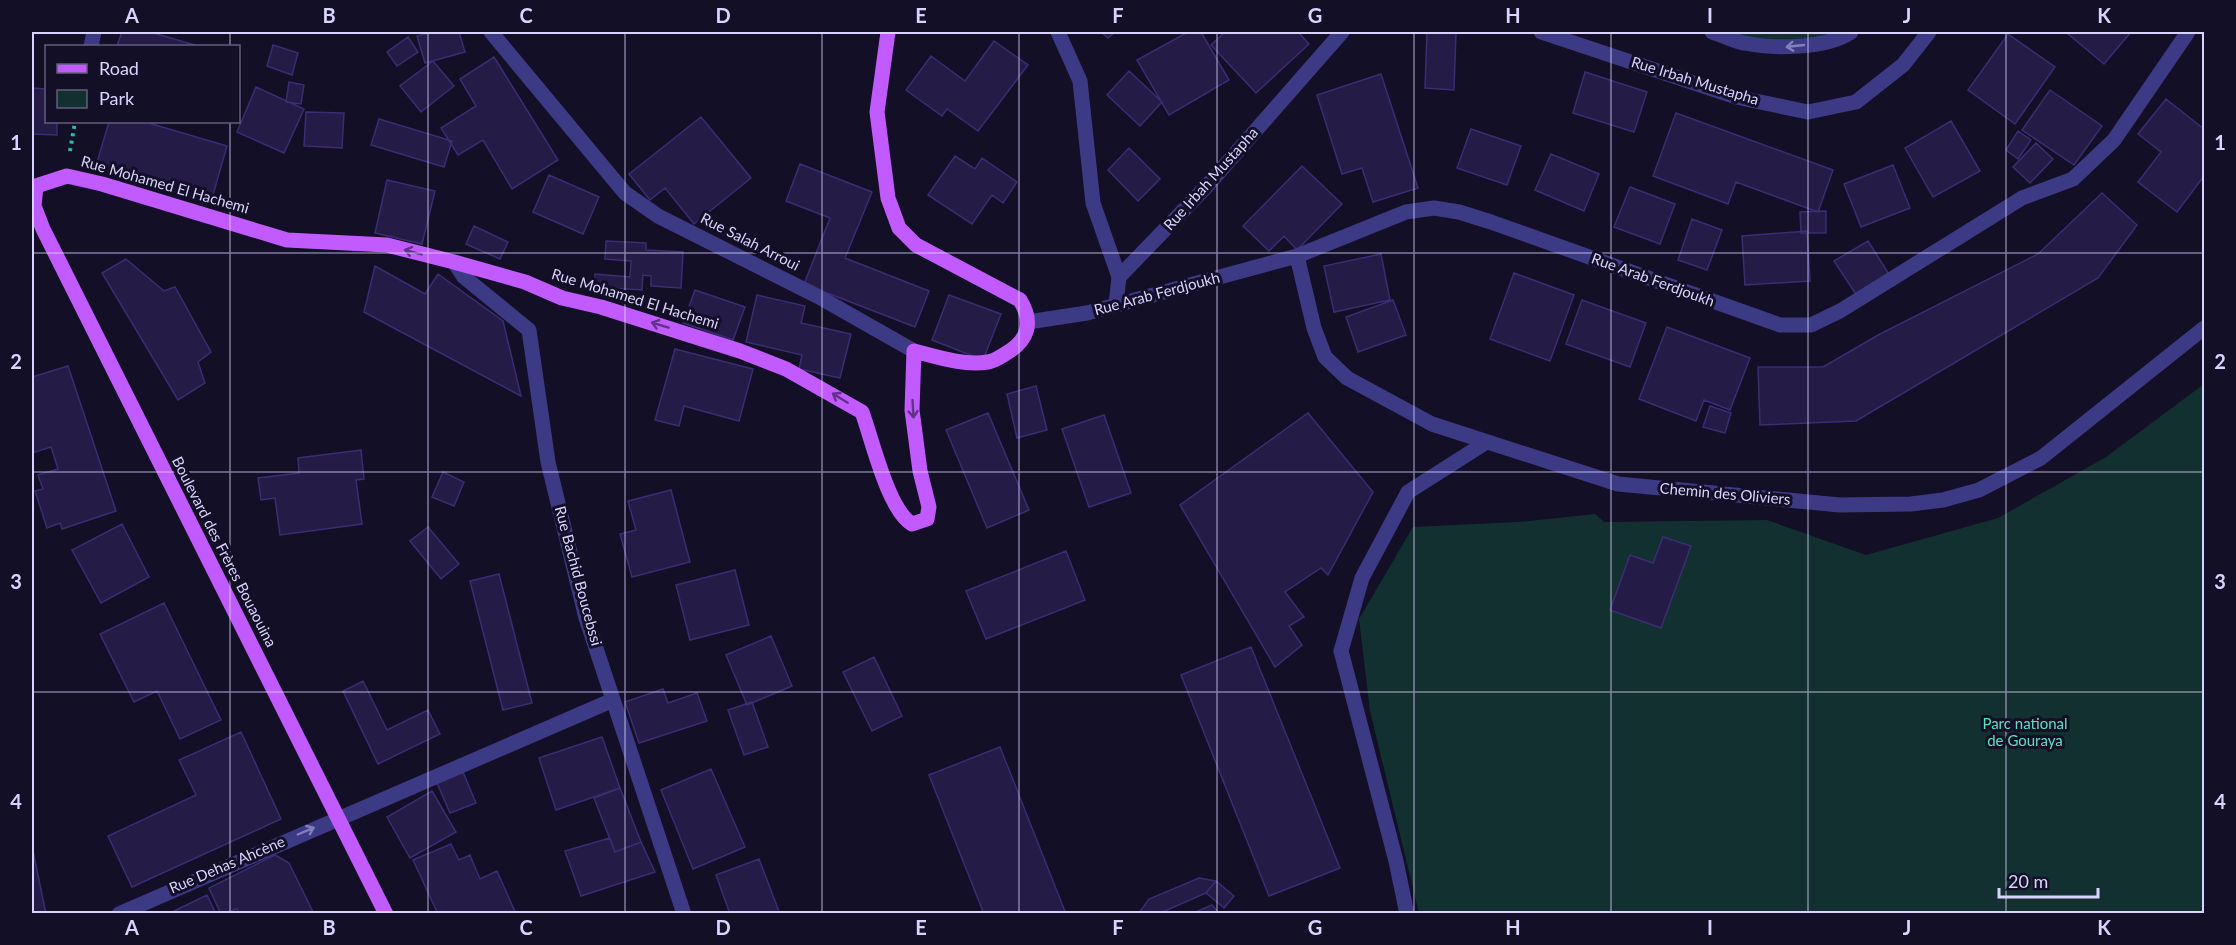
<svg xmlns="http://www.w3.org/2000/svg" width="2236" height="945" font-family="Lato,sans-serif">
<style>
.green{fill:#12302f}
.building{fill:#241b47;stroke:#3b2d73;stroke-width:1.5}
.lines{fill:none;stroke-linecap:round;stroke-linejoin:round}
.path{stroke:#2fb8b0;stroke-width:4;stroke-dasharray:3 4.5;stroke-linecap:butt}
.minor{stroke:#3d3a85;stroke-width:15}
.major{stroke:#c25bff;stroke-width:15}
.oneway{stroke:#837fbc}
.oneway2{stroke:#623188}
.grid{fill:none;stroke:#d9d4ff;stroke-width:1.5;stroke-opacity:0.55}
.labels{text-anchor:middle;stroke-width:6;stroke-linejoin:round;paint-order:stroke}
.street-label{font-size:15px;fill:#d9d4ff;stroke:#130f26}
.park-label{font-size:15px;fill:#5fe0c0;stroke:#130f26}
.neatline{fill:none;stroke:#d9d4ff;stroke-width:2}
.grid-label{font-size:20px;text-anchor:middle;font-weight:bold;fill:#d9d4ff}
</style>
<rect width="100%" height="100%" fill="#130f26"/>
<!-- green -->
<path class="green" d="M1712,32H1851L1790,47Z
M2204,384V913H1419L1370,711L1359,619L1413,527L1518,522L1595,514L1604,522L1767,520L1866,555L1998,518L2106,457Z"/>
<!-- building -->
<path class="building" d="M122,32H150L198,46H117Z
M434,32H459L465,52L425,63L417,36Z
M1101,32H1115L1108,38Z
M1188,32H1201L1229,80L1169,115L1137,60Z
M1225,32H1298L1309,44L1256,93L1211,45Z
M1427,32H1456L1454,90L1425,88Z
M2070,32H2131L2104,64L2068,34Z
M2008,34L2055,67L2015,124L1968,90Z
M408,37L418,52L397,66L387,52Z
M994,41L1028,65L978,131L947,109L942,116L906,90L931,56L965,81Z
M273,45L298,53L292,75L267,66Z
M494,57L558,160L512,189L483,140L458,155L441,128L476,106L460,79Z
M433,61L454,86L421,112L400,86Z
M1129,71L1162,102L1140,126L1107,95Z
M1585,72L1647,92L1634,132L1573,113Z
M1381,74L1418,188L1373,202L1362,168L1342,174L1317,95Z
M289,82L304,85L301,104L286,102Z
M256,87L304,109L284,153L237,132Z
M32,88L46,89V122H57V135L32,134Z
M2050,90L2102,126L2074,165L2022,130Z
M2166,99L2204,129V176L2177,212L2138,182L2161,152L2138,134Z
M306,112L344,113L342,148L304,146Z
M1676,113L1833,170L1818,212L1736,182L1728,204L1653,176Z
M701,117L751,178L694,224L665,188L650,200L629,174Z
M379,119L452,141L444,167L371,145Z
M1951,121L1980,171L1933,197L1905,148Z
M109,122H153L152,124L227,146L211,202L95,169Z
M1471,129L1521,146L1507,185L1457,168Z
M2018,131L2031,140L2018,159L2006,150Z
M2036,143L2053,159L2030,183L2013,167Z
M1129,148L1160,179L1138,201L1108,170Z
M1551,154L1599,174L1584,211L1535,190Z
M955,156L975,169L982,158L1017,182L1003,203L992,195L972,224L928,195Z
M800,164L872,192L845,258L929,291L915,327L804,284L830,218L786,201Z
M1893,165L1910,208L1861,227L1844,184Z
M1302,166L1342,204L1297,250L1284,236L1269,251L1243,226Z
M549,175L599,197L583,234L533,212Z
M387,180L435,191L422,244L375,233Z
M1630,187L1675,204L1660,244L1614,227Z
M2102,193L2137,225L2098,278L1856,421L1760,425L1758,367H1823L1880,334L2038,254Z
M1826,211V233H1801L1800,212Z
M1692,219L1722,230L1707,270L1678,260Z
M474,226L508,242L500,259L466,244Z
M1807,231L1810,281L1745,285L1742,236Z
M606,241L646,243V250L683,252L681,288L651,286V276L643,275L642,290L594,287L595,274L630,277L631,261L605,259Z
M1868,241L1890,276L1857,296L1834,261Z
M1381,254L1390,300L1334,312L1324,266Z
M126,259L164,291L175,287L211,352L198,362L205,383L178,400L102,273Z
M375,266L425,294L438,274L503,321L521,396L364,312Z
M1514,273L1574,295L1550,361L1490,339Z
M695,290L745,307L733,340L683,323Z
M757,295L805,306L801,323L851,334L840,378L799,369L802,355L746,342Z
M949,295L1001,314L983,360L932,340Z
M1393,300L1406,335L1358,352L1346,317Z
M1582,300L1646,323L1630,367L1566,344Z
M1667,327L1750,358L1730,410L1704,400L1696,421L1639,399Z
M675,349L753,369L739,421L684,406L679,426L655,420Z
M68,366L116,511L62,529L60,523L47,528L35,491L43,489L38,475L58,469L51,447L32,453V377Z
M1036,386L1047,430L1017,438L1007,394Z
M1710,406L1731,413L1725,433L1703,427Z
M988,413L1029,510L987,528L946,430Z
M1308,413L1373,492L1328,575L1321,568L1285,592L1304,617L1289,626L1302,645L1275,667L1180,505Z
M1104,415L1131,493L1089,507L1062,429Z
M361,450L364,479L356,480L362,524L280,535L275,498L261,500L258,478L299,473L298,458Z
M443,472L464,482L454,506L432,497Z
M671,490L690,562L632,577L620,534L636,530L628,501Z
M122,524L149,577L101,603L72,550Z
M428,527L459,564L441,579L410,541Z
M1663,537L1691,546L1661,628L1610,610L1630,555L1653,563Z
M1066,551L1085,600L986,639L966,591Z
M735,570L749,625L690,640L676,585Z
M499,574L532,703L503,710L470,581Z
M164,603L221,720L180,739L157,691L134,702L100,634Z
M771,636L792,686L747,705L726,655Z
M1251,647L1340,868L1269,896L1181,675Z
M874,657L902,716L872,731L843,672Z
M363,681L387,730L428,710L440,734L378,764L343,691Z
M663,689L668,703L697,693L707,721L639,743L625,702Z
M752,702L768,747L744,755L728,710Z
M241,732L281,819L132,887L108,836L196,795L179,760Z
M602,737L620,788L556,810L539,758Z
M1000,747L1066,914H984L929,775Z
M711,769L745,847L693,869L661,790Z
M463,772L476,803L450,813L437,783Z
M620,788L641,842L615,852L594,798Z
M432,791L456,832L410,858L387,817Z
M610,838L615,852L641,842L655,872L581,896L565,851Z
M451,844L459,860L470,855L480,879L497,871L516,914H438L413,860Z
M32,846L46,914H32Z
M275,855L289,863L314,914H239L237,909L221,914L209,888Z
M759,859L780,914H730L716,875Z
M1199,878L1216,881L1206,893L1158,914L1139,913L1149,899Z
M1216,881L1234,896L1224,908L1206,893Z
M207,895L216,914H168Z
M1212,905L1220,914H1191Z"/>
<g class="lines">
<!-- path -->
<path class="path" d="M70,151L75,122"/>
<!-- minor -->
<path class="minor" d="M491,32L625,193L658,216L819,297L914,351
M1058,32L1080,81L1093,203L1119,277
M1541,32L1736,97L1808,112L1856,102L1903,65L1929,32
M1712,32C1722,35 1733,41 1744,43C1773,49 1826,49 1851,32
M91,46L94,32
M1297,256L1314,328L1325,357L1347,378L1432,424L1618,484L1840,505L1911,504L1943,500L1979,490L2041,458L2204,328
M454,262L464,277L529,330L548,462L586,618L684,914
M1116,304L1119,277L1206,187L1342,32
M1028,322L1087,313L1297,256L1406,212L1434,208L1459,212L1491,222L1780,325H1811L1840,311L2022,198L2073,179L2114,140L2188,32
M119,914L613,700
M1407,914L1396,861L1341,651L1362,578L1408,492L1485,443"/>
<!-- major -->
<path class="major" d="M386,914L43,229L34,206L36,186L67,176L102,184L287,240L387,245L454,262L525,282L562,298L601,307L740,351L786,369L862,412C872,439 888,510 912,524L927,519L929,507L920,471L912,410L914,351C937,357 964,366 988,362C994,361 1000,357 1005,354C1028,341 1034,323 1020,300L916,245L899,228L888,198L877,112L888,32"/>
</g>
<!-- one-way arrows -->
<defs><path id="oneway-shaft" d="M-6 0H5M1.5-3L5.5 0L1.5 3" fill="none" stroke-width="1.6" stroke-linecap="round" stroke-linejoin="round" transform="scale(1.5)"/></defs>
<g class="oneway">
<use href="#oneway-shaft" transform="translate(1795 46) rotate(174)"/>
<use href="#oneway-shaft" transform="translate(306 831) rotate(-23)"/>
</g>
<g class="oneway2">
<use href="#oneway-shaft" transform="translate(413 252) rotate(-165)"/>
<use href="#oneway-shaft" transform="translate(660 325) rotate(-163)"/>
<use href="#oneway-shaft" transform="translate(840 398) rotate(-148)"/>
<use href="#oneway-shaft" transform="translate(913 409) rotate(87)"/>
</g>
<!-- grid -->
<path class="grid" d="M230,32V46M428,32V914M625,32V914M822,32V914M1019,32V914M1217,32V914M1414,32V914M1611,32V914M1808,32V914M2006,32V914M230,122V914M32,253H2204M32,472H2204M32,692H2204"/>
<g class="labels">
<!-- street labels -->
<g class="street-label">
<text transform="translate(1695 81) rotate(17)" y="5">Rue Irbah Mustapha</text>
<text transform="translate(1211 179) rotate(-48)" y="5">Rue Irbah Mustapha</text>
<text transform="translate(165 185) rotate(16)" y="5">Rue Mohamed El Hachemi</text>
<text transform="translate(750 242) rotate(27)" y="5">Rue Salah Arroui</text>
<text transform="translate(1653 280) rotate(20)" y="5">Rue Arab Ferdjoukh</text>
<text transform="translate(1157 294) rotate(-15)" y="5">Rue Arab Ferdjoukh</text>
<text transform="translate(635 299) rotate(17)" y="5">Rue Mohamed El Hachemi</text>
<text transform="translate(1725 494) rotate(5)" y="5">Chemin des Oliviers</text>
<text transform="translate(224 552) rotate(63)" y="5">Boulevard des Frères Bouaouina</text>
<text transform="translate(578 576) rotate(75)" y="5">Rue Bachid Boucebssi</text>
<text transform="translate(227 865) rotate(-23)" y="5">Rue Dehas Ahcène</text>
</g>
<!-- park labels -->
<g class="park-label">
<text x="2025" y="729">Parc national<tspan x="2025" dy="17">de Gouraya</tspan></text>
</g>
</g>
<!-- border -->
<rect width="2236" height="945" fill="none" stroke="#130f26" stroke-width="66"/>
<!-- legend -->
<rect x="45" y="45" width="195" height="78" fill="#130f26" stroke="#625e7d" stroke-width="1.5"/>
<rect x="57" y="64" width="30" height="9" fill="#c25bff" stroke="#625e7d" stroke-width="1.5"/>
<text x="99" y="75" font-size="18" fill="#d9d4ff">Road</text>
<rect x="57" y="90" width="30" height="18" fill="#12302f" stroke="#625e7d" stroke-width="1.5"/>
<text x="99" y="105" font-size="18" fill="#d9d4ff">Park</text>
<!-- scale -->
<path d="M1999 888v9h99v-9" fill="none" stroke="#d9d4ff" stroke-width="3"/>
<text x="2008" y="888" font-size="18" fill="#d9d4ff" stroke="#130f26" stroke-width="4.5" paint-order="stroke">20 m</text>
<rect x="33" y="33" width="2170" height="879" class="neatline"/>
<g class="grid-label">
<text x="132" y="23">A</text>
<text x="329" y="23">B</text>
<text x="526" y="23">C</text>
<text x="723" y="23">D</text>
<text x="921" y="23">E</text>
<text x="1118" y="23">F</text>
<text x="1315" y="23">G</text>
<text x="1513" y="23">H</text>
<text x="1710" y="23">I</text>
<text x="1907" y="23">J</text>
<text x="2104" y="23">K</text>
<text x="16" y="150">1</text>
<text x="2220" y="150">1</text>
<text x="16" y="369">2</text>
<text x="2220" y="369">2</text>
<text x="16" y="589">3</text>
<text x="2220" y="589">3</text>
<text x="16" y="809">4</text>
<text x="2220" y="809">4</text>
<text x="132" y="935">A</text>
<text x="329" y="935">B</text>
<text x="526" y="935">C</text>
<text x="723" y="935">D</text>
<text x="921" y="935">E</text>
<text x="1118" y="935">F</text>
<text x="1315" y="935">G</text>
<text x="1513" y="935">H</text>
<text x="1710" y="935">I</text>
<text x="1907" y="935">J</text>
<text x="2104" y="935">K</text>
</g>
</svg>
